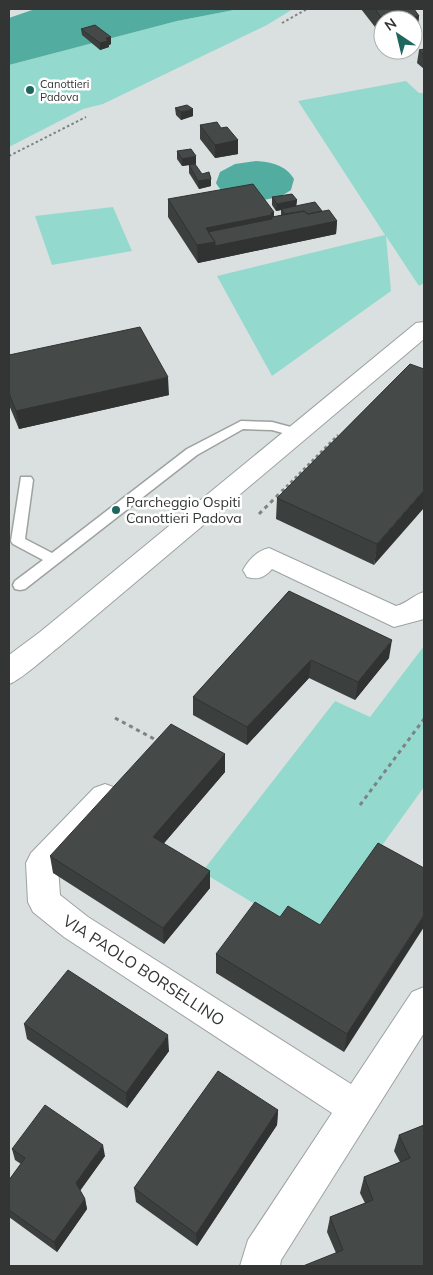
<svg xmlns="http://www.w3.org/2000/svg" width="433" height="1275" font-family="Mulish,sans-serif">
<style>
.green{fill:#94d9ce}
.water{fill:#52ada0}
.lines{fill:none;stroke-linecap:round;stroke-linejoin:round}
.lane-casing{stroke:#9da2a1;stroke-width:3}
.street-casing{stroke:#9da2a1;stroke-width:2}
.secondary-casing{stroke:#9da2a1;stroke-width:2}
.path-far2{stroke:#7e8282;stroke-width:2;stroke-dasharray:2.5 2.5;stroke-linecap:butt}
.path-far1{stroke:#7e8282;stroke-width:2.5;stroke-dasharray:3 3;stroke-linecap:butt}
.path{stroke:#7e8282;stroke-width:3;stroke-dasharray:4 4;stroke-linecap:butt}
.lane{fill:#fff;fill-rule:evenodd}
.street{fill:#fff;fill-rule:evenodd}
.secondary{fill:#fff;fill-rule:evenodd}
.wall{fill:#3b3f3e}
.shaded-wall{fill:#303332}
.building{fill:#454948;stroke:#303332}
.poi-dot{fill:#1e675e;stroke:#fff;stroke-width:2}
.labels{text-anchor:middle;stroke-width:5;stroke-linejoin:round;paint-order:stroke}
.far-poi-label{font-size:11px;fill:#333535;stroke:#fff;text-anchor:start}
.poi-label{font-size:14px;fill:#333535;stroke:#fff;text-anchor:start}
.near-street-label{font-size:16px;fill:#333535;stroke:#fff}
</style>
<rect width="100%" height="100%" fill="#dae0df"/>
<!-- green -->
<path class="green" d="M239,9H293L267,25L103,104L83,109L9,147V65L177,21Z
M406,81L419,93H424V283L419,286L386,236L391,291L272,376L217,276L385,235L298,101Z
M113,207L132,251L52,265L35,216Z
M424,646V787L314,940L202,872L335,701L370,717Z"/>
<!-- water -->
<path class="water" d="M35,9H239L177,21L9,65V18Z
M256,161C271,162 286,165 294,179L291,190C273,204 228,206 216,183L220,172L235,164Z"/>
<g class="lines">
<!-- lane casing -->
<g class="lane-casing">
<path id="lane" d="M241,421L272,422L302,430L303,433L297,437L272,430L243,429L197,455L25,589L20,590L15,589L13,585L15,581L43,560L13,544L11,541L21,477H31L33,480L25,539L52,553L187,449Z"/>
</g>
<!-- street casing -->
<g class="street-casing">
<path id="street" d="M269,548L396,606C408,603 413,595 424,592V619L394,627L272,569C264,578 258,580 247,577L243,570C249,559 257,551 269,548Z
M105,784L116,788L120,797L116,806L58,867L60,895L88,917L351,1084L412,992L424,987V1033L281,1260L280,1266H240L248,1240L332,1113L64,937L33,912L28,902L26,863L31,853L94,788Z"/>
</g>
<!-- secondary casing -->
<g class="secondary-casing">
<path id="secondary" d="M424,322V339L60,646C47,656 21,680 9,684V655L40,632L416,323Z"/>
</g>
<!-- path-far2 -->
<path class="path-far2" d="M282,23L307,9
M9,156L86,117"/>
<!-- path-far1 -->
<path class="path-far1" d="M282,491L338,435"/>
<!-- path -->
<path class="path" d="M259,514L283,490
M115,718L158,741
M360,805L424,719"/>
<!-- lane -->
<use href="#lane" class="lane"/>
<!-- street -->
<use href="#street" class="street"/>
<!-- secondary -->
<use href="#secondary" class="secondary"/>
</g>
<!-- wall -->
<path class="wall" d="M361,9H414L419,16L417,32L413,33V20H383V36H382Z
M81,29L111,44L109,45V47L100,50L82,35Z
M424,49V69L417,63L419,50Z
M175,108L193,116L181,120L176,115Z
M200,125L221,128L238,140V154L215,158L200,139Z
M177,151L196,164L182,166L177,159Z
M189,165L202,174L211,186L199,189L189,173Z
M272,197L297,200L296,206L322,211L337,221L336,234L198,263L168,217V199L274,212V217L281,215V210L276,211L272,205Z
M9,355L169,395L19,429L9,405Z
M410,364L374,565L276,519L277,498Z
M289,591L389,658L355,700L309,678L247,745L193,715V697Z
M225,754V772L163,844L210,871V888L164,944L53,873L50,856Z
M424,868L344,1052L216,973V954L280,917L320,925Z
M24,1024L169,1051L127,1108L27,1039Z
M278,1110L277,1125L197,1246L136,1202L134,1188Z
M424,1125V1266L336,1253L327,1232L330,1217L365,1203L360,1193L364,1177L400,1162L394,1151L399,1135Z
M12,1149L105,1156L80,1191L85,1199L87,1209L57,1252L9,1217V1180L21,1164L15,1160Z"/>
<!-- shaded-wall -->
<path class="shaded-wall" d="M419,16L417,32L413,33V20H383Z
M383,21V36H382Z
M111,37V44L109,45V47L100,50V43L106,38Z
M193,109V116L181,120V112Z
M238,140V154L215,158V145Z
M196,156V164L182,166V159Z
M211,179V186L199,189L198,181Z
M297,200L296,207L281,209V210L276,211L277,204Z
M274,212L273,230L337,221L336,234L198,263L197,245L206,228Z
M168,377L169,395L19,429L16,411Z
M424,490V508L374,565L377,544Z
M392,640L389,658L355,700L358,682Z
M311,660L309,678L247,745V727Z
M225,754V772L154,855L153,837Z
M210,871V888L164,944L163,928Z
M424,915V927L344,1052L347,1034Z
M168,1035L169,1051L127,1108L126,1093Z
M278,1110L277,1125L197,1246L196,1234Z
M103,1145L105,1156L78,1193L76,1183Z
M85,1199L87,1209L57,1252L54,1242Z"/>
<!-- building -->
<path class="building" d="M375,9H414L419,16L383,20Z
M95,25L111,37L106,38L108,41L100,43L81,29Z
M424,49V55L419,50Z
M187,105L193,109L181,112L175,108Z
M217,122L221,128L227,127L238,140L215,145L200,125Z
M191,149L196,156L182,159L177,151Z
M195,164L202,174L209,172L211,179L198,181L189,165Z
M253,184L274,212L271,213L272,215L206,228L215,242L197,245L168,199Z
M292,194L297,200L277,204L272,197Z
M315,202L322,211L308,214L304,211L285,214L281,209Z
M329,210L337,221L215,246V242L208,232L272,219V217L304,211L308,214Z
M140,327L168,377L16,411L9,393V355Z
M410,364L424,369V490L377,544L277,498Z
M289,591L392,640L358,682L311,660L247,727L193,697Z
M171,724L225,754L153,837L210,871L163,928L50,856Z
M378,843L424,868V915L347,1034L216,954L255,902L280,917L288,906L320,925Z
M68,970L168,1035L126,1093L24,1024Z
M218,1071L278,1110L196,1234L134,1188Z
M45,1105L103,1145L76,1183L85,1199L54,1242L9,1210V1180L25,1158L12,1149Z
M424,1125V1266H303L343,1250L330,1217L373,1200L364,1177L410,1158L399,1135Z"/>
<!-- markers -->
<g class="poi-dot">
<circle cx="30" cy="90" r="5"/>
<circle cx="116" cy="510" r="5"/>
</g>
<g class="labels">
<!-- far-poi labels -->
<g class="far-poi-label">
<text x="40" y="88">Canottieri<tspan x="40" dy="13">Padova</tspan></text>
</g>
<!-- poi labels -->
<g class="poi-label">
<text x="126" y="507">Parcheggio Ospiti<tspan x="126" dy="16">Canottieri Padova</tspan></text>
</g>
<!-- near-street labels -->
<g class="near-street-label">
<text transform="translate(144 970) rotate(33)" y="6">VIA PAOLO BORSELLINO</text>
</g>
</g>
<!-- border -->
<rect width="433" height="1275" fill="none" stroke="#333535" stroke-width="20"/>
<!-- north arrow -->
<g transform="translate(398 35) rotate(325)"><circle r="24" fill="#ffffff" stroke="#adaeae"/>
<path d="M0-4L9 19L0 12L-9 19Z" fill="#1e675e"/>
<text y="-8" font-size="14" font-weight="bold" text-anchor="middle" fill="#333535">N</text>
</g>
</svg>
